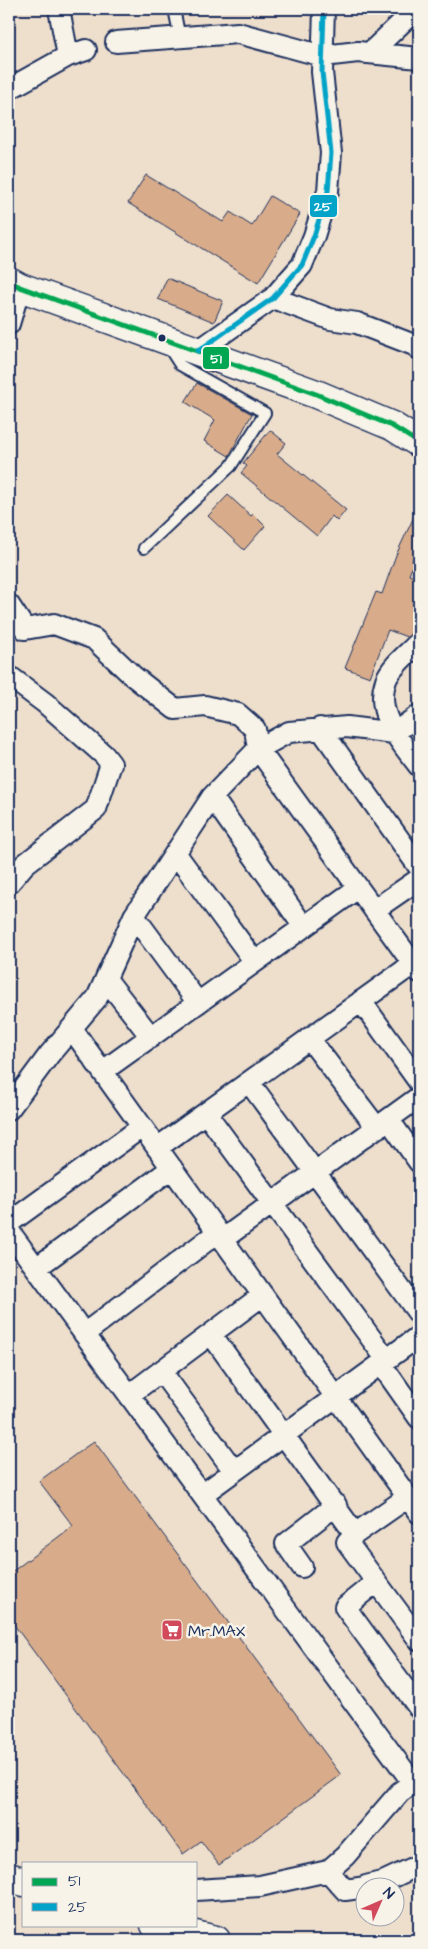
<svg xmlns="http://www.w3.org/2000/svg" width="428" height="1949" font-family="'Architects Daughter',sans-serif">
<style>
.building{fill:#d8ac8a;stroke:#1b2f5e}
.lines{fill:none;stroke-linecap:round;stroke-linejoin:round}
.lane-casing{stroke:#1b2f5e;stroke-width:14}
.street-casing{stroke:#1b2f5e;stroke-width:24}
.secondary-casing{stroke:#1b2f5e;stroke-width:31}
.primary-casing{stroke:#1b2f5e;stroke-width:31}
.lane{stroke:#f7f3e8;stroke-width:10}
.street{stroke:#f7f3e8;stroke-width:20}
.secondary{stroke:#f7f3e8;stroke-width:28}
.primary{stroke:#f7f3e8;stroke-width:28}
.bus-1-casing{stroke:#f7f3e8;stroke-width:9}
.bus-2-casing{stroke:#f7f3e8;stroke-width:9}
.bus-1{stroke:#00a651;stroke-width:5}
.bus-2{stroke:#01a3c8;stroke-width:5}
.bus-dot{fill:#1b2f5e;stroke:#f7f3e8;stroke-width:2}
.labels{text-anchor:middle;stroke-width:5;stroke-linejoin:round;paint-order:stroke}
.poi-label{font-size:16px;fill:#1b2f5e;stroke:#f7f3e8;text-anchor:start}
.line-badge{stroke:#f7f3e8;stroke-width:2}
.badge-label{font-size:14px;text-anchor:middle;font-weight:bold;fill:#fff}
</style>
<rect width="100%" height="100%" fill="#eedecc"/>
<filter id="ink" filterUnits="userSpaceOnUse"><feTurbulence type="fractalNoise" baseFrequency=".02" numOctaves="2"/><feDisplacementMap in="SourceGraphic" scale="10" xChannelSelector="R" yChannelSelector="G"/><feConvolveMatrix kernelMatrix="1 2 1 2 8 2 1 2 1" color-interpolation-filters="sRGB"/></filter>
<g filter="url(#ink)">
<!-- building -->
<path class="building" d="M146,175L223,222L230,212L252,226L270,196L300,214L258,283L128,203Z
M167,278L223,301L214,322L158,299Z
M197,383L252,414L229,456L204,441L215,420L185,402Z
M270,430L286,443L277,454L346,510L337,521L332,516L317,536L241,473L247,466L243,463Z
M228,495L251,516L253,514L265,526L244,550L208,516Z
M419,506V543L412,561L414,562L409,575L419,579V630L415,631L407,637L388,630L370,677L345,668L376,592L382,594L396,555Z
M94,1441L341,1775L219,1865L201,1841L183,1854L9,1618V1574L73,1526L39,1481Z"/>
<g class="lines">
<!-- lane casing -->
<g class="lane-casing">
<path id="lane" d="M174,9L180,38
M144,548L231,466L265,413L180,365L169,348"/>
</g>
<!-- street casing -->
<g class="street-casing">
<path id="street" d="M59,9L68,56
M116,42L238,33L323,56L358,52L419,58
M370,53L416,9
M9,89L68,56L86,50
M273,298L330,319L357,323L414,345L419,349
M9,324L20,287
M198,351L273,298L302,265L314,236L328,191L331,153L322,72L324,9
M9,605L25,629L54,624L94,639L133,676L175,709L205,706L238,714L255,729L258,749L419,972
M419,642C409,653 392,665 386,680C374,714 400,741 419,766
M9,676L45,703L104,755L111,764L96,809L25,864L9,883
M320,728L419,867
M212,797L304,927
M176,854L255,962
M374,910L419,879
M134,916L198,1003
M106,979L151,1037
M361,1001L419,1082
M72,1029L419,1513
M309,1038L377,1128
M103,1071L358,888
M249,1082L419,1314
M9,1109L49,1055L97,998L134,916L212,797L258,749L289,732L347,727L394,733L419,715
M206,1113L387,1360
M389,1120L419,1162
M157,1148L413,964
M9,1223L142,1127
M9,1231L413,1783L400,1792L345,1856L328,1871L260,1886L196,1890
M223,1239L419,1097
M36,1268L172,1168
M84,1334L218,1232
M211,1334L355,1534
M381,1364L419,1418
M161,1371L234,1471
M129,1395L263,1295
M203,1494L419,1336
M408,1497L355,1534L347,1542L419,1640
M302,1567L286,1544L336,1505
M376,1582L345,1607L419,1708
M328,1871L345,1890L366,1887
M366,1886L385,1881L419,1865"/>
</g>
<!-- secondary casing -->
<g class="secondary-casing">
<path id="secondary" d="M9,281L20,287L316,394L392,426L419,443"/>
</g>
<!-- primary casing -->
<g class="primary-casing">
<path id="primary" d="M9,1877L24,1882
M155,1925L216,1940"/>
</g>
<!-- lane -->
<use href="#lane" class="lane"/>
<!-- street -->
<use href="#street" class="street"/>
<!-- secondary -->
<use href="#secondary" class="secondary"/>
<!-- primary -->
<use href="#primary" class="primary"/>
<!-- bus-1 casing -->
<g class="bus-1-casing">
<path id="bus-1" d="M9,281L20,287L316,394L392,426L419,443"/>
</g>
<!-- bus-2 casing -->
<g class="bus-2-casing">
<path id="bus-2" d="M198,351L273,298L302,265L314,236L328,191L331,153L322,72L324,9"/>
</g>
<!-- bus-1 -->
<use href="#bus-1" class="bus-1"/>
<!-- bus-2 -->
<use href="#bus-2" class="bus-2"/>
</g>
</g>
<!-- icons -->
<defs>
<g id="supermarket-square" transform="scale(1.125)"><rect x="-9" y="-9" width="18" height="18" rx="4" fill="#d1495b" stroke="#f7f3e8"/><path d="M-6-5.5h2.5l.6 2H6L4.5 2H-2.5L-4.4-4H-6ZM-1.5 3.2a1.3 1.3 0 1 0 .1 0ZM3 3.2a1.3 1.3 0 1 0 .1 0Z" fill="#fff"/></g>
</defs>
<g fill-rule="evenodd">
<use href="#supermarket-square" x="172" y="1630"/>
</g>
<!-- markers -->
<circle class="bus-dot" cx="162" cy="338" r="4.5"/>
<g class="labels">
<!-- poi labels -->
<g class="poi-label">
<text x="188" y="1636">Mr.MAX</text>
</g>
</g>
<g class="line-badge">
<rect x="309" y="194" width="29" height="24" rx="5" fill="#01a3c8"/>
<rect x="202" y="346" width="28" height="24" rx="5" fill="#00a651"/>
</g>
<g class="badge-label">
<text x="323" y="211">25</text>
<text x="216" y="363">51</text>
</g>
<!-- margin -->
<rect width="428" height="1949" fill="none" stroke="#f7f3e8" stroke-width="30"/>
<rect x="15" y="15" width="398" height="1919" fill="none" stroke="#1b2f5e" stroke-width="2" filter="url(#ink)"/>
<!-- legend -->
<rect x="22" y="1862" width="175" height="65" fill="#f7f3e8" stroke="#9fa5b1"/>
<rect x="32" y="1878" width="25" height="8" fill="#00a651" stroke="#9fa5b1"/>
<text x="68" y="1886" font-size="15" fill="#1b2f5e">51</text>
<rect x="32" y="1903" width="25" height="8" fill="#01a3c8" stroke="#9fa5b1"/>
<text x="68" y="1912" font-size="15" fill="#1b2f5e">25</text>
<!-- north arrow -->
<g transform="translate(380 1902) rotate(45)"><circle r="24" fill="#f7f3e8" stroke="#9fa5b1"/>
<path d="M0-4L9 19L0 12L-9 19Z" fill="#d1495b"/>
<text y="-8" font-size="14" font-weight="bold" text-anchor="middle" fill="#1b2f5e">N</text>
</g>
</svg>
